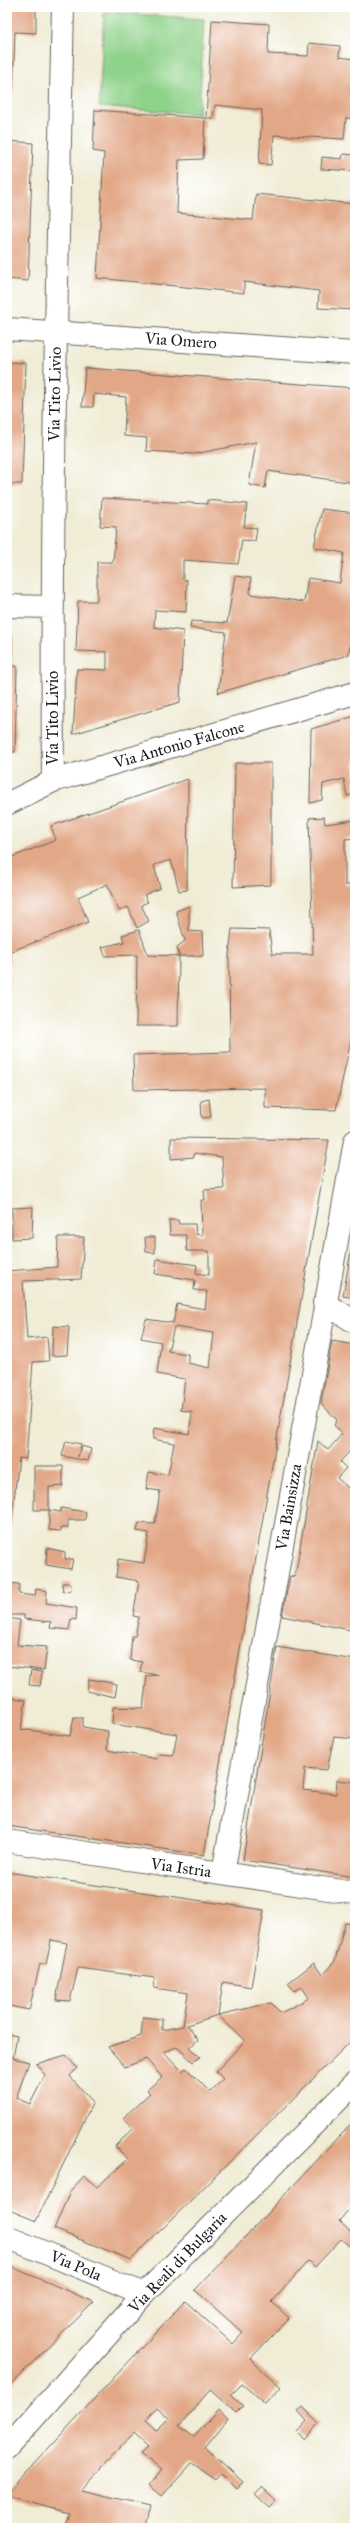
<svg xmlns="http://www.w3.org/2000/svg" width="362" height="2535" font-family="'IM FELL Great Primer',serif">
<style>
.green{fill:#8fd28a;stroke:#567753}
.building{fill:#e2a786;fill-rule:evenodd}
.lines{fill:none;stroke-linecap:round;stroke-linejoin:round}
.street-casing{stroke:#66655d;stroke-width:24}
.secondary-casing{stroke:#66655d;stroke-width:24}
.street{stroke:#fff;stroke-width:22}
.secondary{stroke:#fff;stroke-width:22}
.labels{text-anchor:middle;stroke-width:3;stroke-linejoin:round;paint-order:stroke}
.street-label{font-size:16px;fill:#1c1c1c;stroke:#fff}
</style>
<rect width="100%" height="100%" fill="#fff"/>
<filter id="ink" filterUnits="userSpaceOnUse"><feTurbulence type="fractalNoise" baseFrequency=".025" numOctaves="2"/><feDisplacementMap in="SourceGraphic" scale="8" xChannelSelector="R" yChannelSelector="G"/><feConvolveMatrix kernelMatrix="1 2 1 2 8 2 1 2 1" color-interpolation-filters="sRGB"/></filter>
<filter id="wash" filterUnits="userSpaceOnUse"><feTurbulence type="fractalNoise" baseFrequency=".012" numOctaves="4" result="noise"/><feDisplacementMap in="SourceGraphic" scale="16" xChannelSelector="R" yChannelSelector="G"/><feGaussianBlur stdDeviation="0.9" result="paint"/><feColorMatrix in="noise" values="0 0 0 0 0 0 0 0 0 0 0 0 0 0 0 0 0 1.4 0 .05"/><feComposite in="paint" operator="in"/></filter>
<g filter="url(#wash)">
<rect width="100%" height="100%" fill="#f0ecd5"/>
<!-- green -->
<path class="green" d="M104,12L204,19L199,114L99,107Z"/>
<g id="blocks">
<!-- building -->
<path class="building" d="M7,7H36V33L15,32L13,90L7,105Z
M212,20L269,24L268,54L308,56L309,43L340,46L339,57L355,59V119L346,118L344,139L274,135L271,165L259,164L262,110L215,105L213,118H206Z
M95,110L205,118L203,159L179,160L177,213L253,220L256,194L355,204V310L318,308L319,291L244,282V293L97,278L104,153L93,151Z
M7,141L33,143L28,281L7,279Z
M343,154L355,155V171L321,169L322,157L342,159Z
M7,362L26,363L22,484H7Z
M85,368L355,388V483L268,471L265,488L249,485L256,442L194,454L146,451L147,438L124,436L126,397L94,394L93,407H82Z
M102,498L207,504V500L247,504L244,527L257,528L255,541L242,540L238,564L183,560V580H187L186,612L155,610L154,627L183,631L180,702L73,734L77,669L107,670V652L76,651L78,601H97V562H113L116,527L100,526Z
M322,509L355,513V625L348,655L218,693L226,632L190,628L191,621L227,623L235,576L251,578L250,594L304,602L308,578L340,583L344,553L314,547Z
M7,634H12V666H17L15,752H7Z
M355,716V794L347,796L344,779L323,784L322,800L310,803L311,729Z
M235,763H271V885L233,887Z
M188,779L187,890L179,891L171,860L154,865L160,888L144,895L148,902L141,905L149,921L137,928L128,907L119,911L107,884L78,897L88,922L9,952V992H7V859L56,840L51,826Z
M324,817L325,824L355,820V838L345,839V885H355L354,1025L336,1110L265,1108V1088L134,1090L133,1055L230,1052L229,955L232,929L269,930L272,954H313L309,818Z
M189,906V931L202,932L203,956H179L177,947L185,941L176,911Z
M139,930L148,955L179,956L178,1026H136L137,955L105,956L102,947L124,942L122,935Z
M209,1099L211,1117L202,1118L201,1101Z
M171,1138L329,1140L204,1855L7,1826L8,1697L26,1700L21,1729L70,1736L74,1718H83V1727L108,1731L107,1750L157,1759L159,1754L173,1755L177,1734L112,1724L113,1707L143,1708L147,1676L159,1675L140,1672L142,1662L130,1660L132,1636H135L139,1617L133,1616L139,1581L116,1577L118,1559L144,1563L149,1533L137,1531L139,1523L155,1524L160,1491L146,1489L149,1472L168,1475L174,1443L153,1439L154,1428L189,1434L192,1412L181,1410L185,1379L157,1374L161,1342L141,1338L146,1319L173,1323L177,1304L205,1309L207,1291L194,1290L195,1280L155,1274L157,1259L197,1265L196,1273L209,1275V1251H187L186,1235H170L169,1220H178L179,1224H195L196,1234L202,1235L201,1200H205L204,1190L224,1189L222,1157L194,1153V1157L171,1159ZM174,1327L214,1333L210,1368L188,1363V1354L168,1351Z
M33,1207L32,1238L12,1239V1208Z
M354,1234H355V1298L343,1296Z
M58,1237H84L81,1279L23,1281L27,1339L47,1337L49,1361L33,1362L26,1459L19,1458L10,1532H7V1271L57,1267Z
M145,1237H155V1253L146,1252Z
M53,1326L69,1327L67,1355L52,1356Z
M332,1341L355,1345V1445L340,1462L346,1468L337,1478L355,1494V1631L282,1616L290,1576L295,1577L318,1441L328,1450L342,1434L334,1425L337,1420L321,1403Z
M66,1441L81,1444L78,1457L82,1446L91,1449L88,1461L62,1456Z
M34,1466H63V1486L49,1487V1510H34Z
M61,1508L86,1512L85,1520H68V1528H61V1531L49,1530V1510L61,1512Z
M47,1548L65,1552V1559H73L71,1569L46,1565Z
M8,1583L19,1584V1594L35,1596L36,1589L47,1591L46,1603L77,1608L76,1620L71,1619L69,1630L50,1628L51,1622L24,1619V1615H7Z
M62,1583H70L71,1590L63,1592Z
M7,1618L20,1620L17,1645L47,1647L44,1670L7,1666Z
M277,1647L355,1660V1739L334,1737L327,1770L305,1768L303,1790L336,1794L337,1780L355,1782V1877L243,1860Z
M31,1670L42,1672L40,1686L29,1685Z
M89,1679L117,1684L115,1697L87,1691Z
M7,1872L264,1910L251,1987L223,1982L218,2015L187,2025L198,2040L190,2047L200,2057L193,2062L177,2047L164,2052L182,2071L186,2068L210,2092L223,2079L216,2071L245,2041L218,2015L271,2003L281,2013L309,1998L302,1987L294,1991L288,1983L314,1963L322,1975L335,1961L345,1923L355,1924V2037L131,2260L54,2229L70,2191L84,2176L97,2187L128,2159L115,2146L133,2129L123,2118L150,2093L147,2090L162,2077L146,2059L125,2067L108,2047L141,2036L143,2017L162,2019V2030L183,2026L188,1993L154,1988L155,1978L78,1968L70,2001L56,2000L67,1943L51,1940L46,1965L40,1964L29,2010L9,2006L7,2012Z
M7,2034L17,2036L13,2058L29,2062L16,2098L30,2104L45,2075L36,2064L66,2055L77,2068L70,2076L93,2102L36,2221L7,2209Z
M355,2120V2202L339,2221L355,2236V2251L341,2239L315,2267L308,2261L272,2302L289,2318L250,2359L281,2387L265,2404L242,2384L231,2395L243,2406L236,2413L210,2390L179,2426L194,2437L218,2410L228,2419L205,2447L243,2482L236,2489L220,2473L215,2479L192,2463L162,2496L149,2485L161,2470L140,2453L148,2446L134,2433L80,2490L151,2506L146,2528H64L69,2512L7,2496V2493L185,2301L233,2344L243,2333L195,2290ZM157,2407L169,2418L156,2431L145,2421Z
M7,2265L94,2302L7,2388Z
M303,2407L319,2423L305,2439L297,2432L307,2421L298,2411Z
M262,2487L277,2501L270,2508L255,2494Z"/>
</g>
</g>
<g filter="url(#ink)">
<use href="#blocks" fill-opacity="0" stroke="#66655d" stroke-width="1"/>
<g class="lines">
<!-- street casing -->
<g class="street-casing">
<path id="street" d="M7,329L355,353
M7,606L51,607
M53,781C51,523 57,265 63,7
M7,804L53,781L355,693
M324,1303L355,1322
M7,1841L355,1893
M223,1873L355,1141
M7,2237L144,2294"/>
</g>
<!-- secondary casing -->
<g class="secondary-casing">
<path id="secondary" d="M7,2448L144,2294L355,2083"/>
</g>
<!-- street -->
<use href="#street" class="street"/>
<!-- secondary -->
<use href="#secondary" class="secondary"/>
</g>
</g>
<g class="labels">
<!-- street labels -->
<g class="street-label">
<text transform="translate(181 340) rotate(4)" y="6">Via Omero</text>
<text transform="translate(54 394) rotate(-89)" y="6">Via Tito Livio</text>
<text transform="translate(52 718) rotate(-90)" y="6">Via Tito Livio</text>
<text transform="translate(179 744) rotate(-16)" y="6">Via Antonio Falcone</text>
<text transform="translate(288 1507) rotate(-80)" y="6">Via Bainsizza</text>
<text transform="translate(181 1867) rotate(8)" y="6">Via Istria</text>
<text transform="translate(177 2262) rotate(-46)" y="6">Via Reali di Bulgaria</text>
<text transform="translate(76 2265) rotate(23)" y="6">Via Pola</text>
</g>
</g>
<!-- margin -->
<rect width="362" height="2535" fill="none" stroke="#fff" stroke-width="24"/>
</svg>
